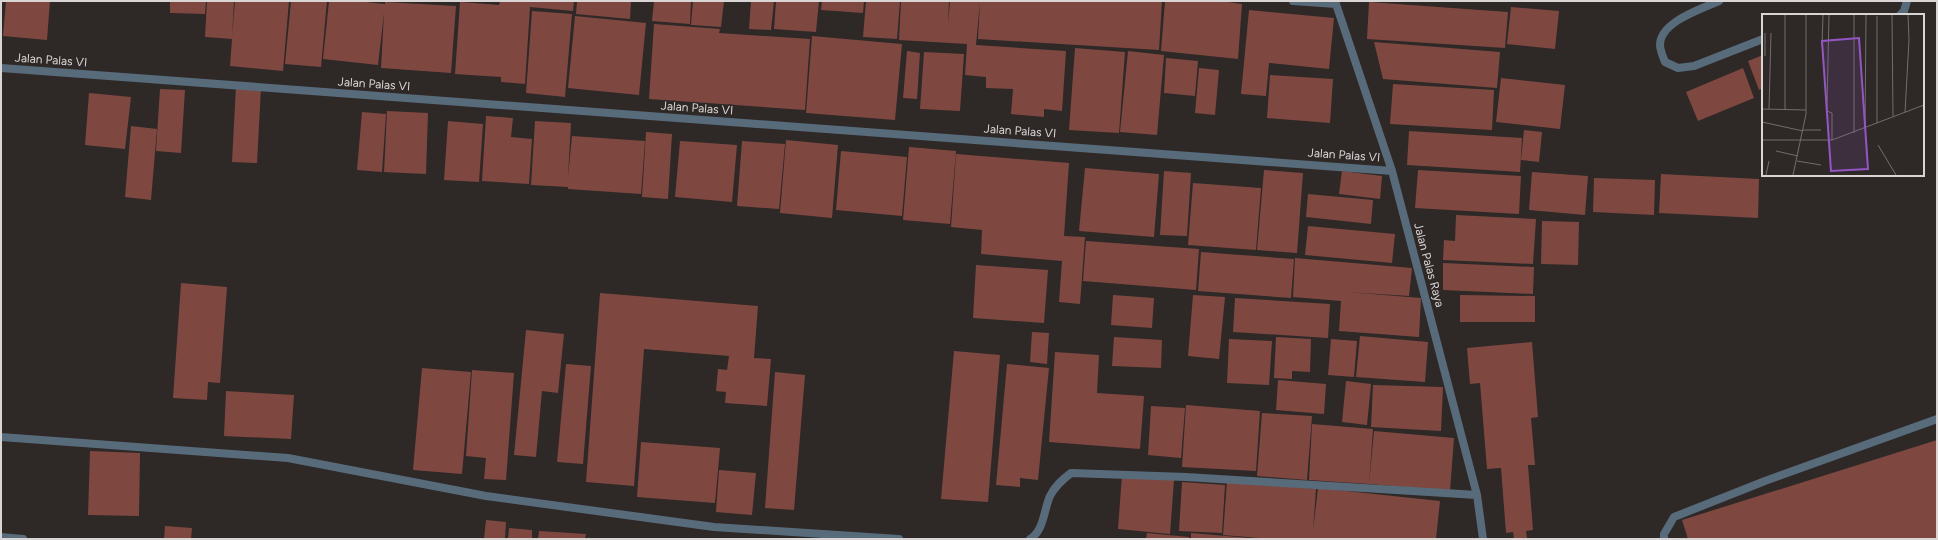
<svg xmlns="http://www.w3.org/2000/svg" width="1938" height="540" font-family="Figtree,sans-serif">
<style>
.building{fill:#7e4841}
.lines{fill:none;stroke-linecap:round;stroke-linejoin:round}
.service{stroke:#586b7b;stroke-width:8}
.minor{stroke:#586b7b;stroke-width:8}
.labels{text-anchor:middle;stroke-width:3;stroke-linejoin:round;paint-order:stroke}
.street-label{font-size:12px;fill:#dad5d5;stroke:#2e2827}
.inset-road{fill:none;stroke:#736d6d;stroke-width:1}
.view{fill:#9356c4;fill-opacity:0.15;stroke:#9356c4;stroke-width:2}
.inset-edge{fill:none;stroke:#dad5d5;stroke-width:2}
</style>
<rect width="100%" height="100%" fill="#2e2827"/>
<!-- building -->
<path class="building" d="M6,1H50L47,40L3,36Z
M170,1H206L205,14L170,13Z
M207,1H234L232,37L235,1H289L283,71L230,66L232,39L205,37Z
M291,1H327L321,67L285,64Z
M329,1H356L385,4V2L456,6L451,73L381,68L384,13L378,65L323,59Z
M500,1H574L573,11L530,7L525,84L501,82V77L455,74L460,2L499,5Z
M577,1H631L630,19L576,14Z
M654,1H691L690,24L652,21Z
M693,1H724L721,27L691,25Z
M751,1H774L771,30L749,29Z
M776,1H819L816,32L774,29Z
M822,1H864L863,13L821,10Z
M866,1H900L897,39L863,37Z
M901,1H949L948,24L950,1H980L976,45L1066,51L1062,111L1044,109V117L1011,114L1013,89L986,88V77L965,75L967,44L899,40Z
M980,1H1162L1159,50L978,39Z
M1165,1H1221L1242,4L1238,59L1161,51Z
M1369,2L1508,12L1505,48L1367,39Z
M1511,7L1559,11L1555,49L1507,44Z
M1249,10L1334,18L1329,69L1269,63L1266,96L1241,94Z
M532,11L572,14L565,97L526,93Z
M575,16L646,23L639,95L568,88Z
M654,24L720,29L719,33L810,39L805,110L649,99Z
M812,36L902,44L895,120L806,113Z
M1374,42L1500,52L1497,88L1383,79Z
M1075,48L1125,52L1119,133L1069,130Z
M907,51L920,53L917,99L903,98Z
M1128,51L1164,55L1157,135L1120,132Z
M924,52L964,54L960,111L920,109Z
M1763,55V88L1759,90L1748,61Z
M1166,58L1198,61L1195,96L1164,93Z
M1199,68L1219,70L1215,115L1195,113Z
M1743,68L1754,98L1698,121L1686,92Z
M1270,75L1333,79L1330,123L1267,118Z
M1501,78L1565,85L1560,129L1496,122Z
M1393,84L1494,90L1492,130L1390,124Z
M236,86L261,88L257,163L232,162Z
M160,89L185,90L181,153L156,151Z
M89,93L131,97L125,149L85,145Z
M387,111L428,113L426,174L384,172Z
M362,112L386,114L382,172L357,170Z
M486,116L513,118L511,137L532,139L529,184L482,181Z
M448,121L483,124L479,182L444,180Z
M535,121L571,123L568,177L572,136L645,141L641,194L568,189V187L531,185Z
M131,126L157,129L151,200L125,197Z
M1524,130L1542,132L1539,162L1521,160Z
M1409,131L1522,138L1520,172L1407,165Z
M646,132L672,134L668,199L642,197Z
M786,140L838,145L832,218L780,213Z
M680,141L737,145L732,202L675,197Z
M742,141L785,144L779,209L737,206Z
M909,147L956,151L950,224L903,220Z
M841,151L907,157L902,216L836,210Z
M956,154L1069,163L1064,236L1085,237L1080,304L1059,302L1062,261L981,254L982,230L951,227Z
M1085,168L1159,174L1154,237L1079,231Z
M1264,170L1303,173L1297,253L1257,250Z
M1418,170L1521,176L1519,214L1415,208Z
M1164,171L1191,173L1187,236L1160,235Z
M1342,171L1382,176L1380,199L1339,194Z
M1532,172L1588,176L1585,215L1529,210Z
M1661,174L1759,179L1758,218L1659,213Z
M1594,178L1655,180L1654,215L1593,212Z
M1193,183L1261,188L1256,250L1188,245Z
M1308,194L1373,200L1371,224L1306,217Z
M1456,215L1536,219L1533,264L1443,260L1444,240L1455,241Z
M1542,221L1579,222L1578,265L1541,264Z
M1308,226L1395,234L1392,263L1305,255Z
M1086,241L1199,249L1196,290L1083,281Z
M1201,252L1294,259L1291,298L1198,291Z
M1295,258L1412,268L1409,296L1347,292L1421,298L1419,337L1339,331L1341,301L1293,297Z
M1443,263L1534,267L1533,294L1443,290Z
M976,265L1048,270L1044,323L973,318Z
M181,283L227,287L220,383L208,382L207,400L173,398Z
M600,293L758,306L754,358L771,359L767,406L725,403L726,392L716,391L718,369L727,370L729,356L644,349L634,486L586,482Z
M1113,295L1154,298L1152,328L1111,325Z
M1193,295L1225,297L1219,359L1188,356Z
M1460,295L1535,296V322H1460Z
M1235,298L1330,304L1328,338L1233,332Z
M526,330L564,334L558,393L542,391L536,457L514,455Z
M1032,332L1049,333L1047,364L1030,362Z
M1360,336L1428,342L1425,382L1356,377Z
M1114,337L1162,340L1161,368L1112,366Z
M1276,337L1311,339L1310,372L1292,371V379L1274,378Z
M1229,339L1272,341L1269,385L1227,383Z
M1331,339L1357,341L1354,377L1328,375Z
M1532,342L1538,417L1531,418L1535,465H1528L1533,530L1526,531L1527,539H1514L1513,532L1506,533L1501,468L1487,469L1480,383L1470,384L1467,348Z
M954,351L1000,355L988,502L941,499Z
M1055,352L1099,355L1097,393L1144,396L1140,449L1049,442Z
M566,364L591,366L583,464L557,462Z
M1007,364L1049,368L1038,480L1020,478V487L996,485Z
M422,368L471,372L462,474L413,470Z
M472,370L514,373L506,480L484,479L486,458L466,456Z
M775,372L805,375L794,510L765,508Z
M1278,380L1326,384L1324,414L1276,410Z
M1346,381L1371,384L1367,425L1342,422Z
M1373,385L1443,387L1441,431L1371,427Z
M226,391L294,395L291,439L224,436Z
M1186,405L1260,411L1256,471L1182,467Z
M1151,406L1185,408L1181,458L1148,455Z
M1262,413L1312,416L1307,480L1257,476Z
M1312,424L1373,429L1369,484L1309,480Z
M1374,431L1454,438L1450,491L1369,484Z
M1937,440V539H1688L1682,520Z
M641,442L720,448L715,503L637,497Z
M90,451L140,453L139,516L88,515Z
M719,470L756,473L752,515L716,512Z
M1122,475L1174,480L1170,534L1118,529Z
M1227,481L1316,489L1313,531L1318,488L1440,501L1436,539H1271L1223,535Z
M1182,482L1225,485L1222,533L1179,531Z
M486,520L506,522L505,539H484Z
M165,526L192,528L191,539H164Z
M509,528L532,530V539H508Z
M539,531L586,534L585,539H538Z
M1147,533L1189,537V539H1146Z
M1191,533L1250,538V539H1191Z"/>
<g class="lines">
<!-- service -->
<path class="service" d="M1719,1C1701,9 1660,22 1660,45C1660,50 1663,57 1665,62L1678,68L1694,66L1763,39
M1900,15L1904,11L1907,1
M1664,539V534L1674,517L1765,481L1937,419"/>
<!-- minor -->
<path class="minor" d="M1293,1L1336,4
M1335,1L1392,171L1477,495L1483,539
M1,68L1392,171
M1,437L288,458L486,496L714,527L899,539
M1,537L23,539
M1030,539C1044,531 1044,509 1050,496C1055,486 1062,480 1071,473L1186,477L1477,495"/>
</g>
<g class="labels">
<!-- street labels -->
<g class="street-label">
<text transform="translate(51 60) rotate(4)" y="4">Jalan Palas VI</text>
<text transform="translate(374 84) rotate(4)" y="4">Jalan Palas VI</text>
<text transform="translate(697 108) rotate(4)" y="4">Jalan Palas VI</text>
<text transform="translate(1020 131) rotate(4)" y="4">Jalan Palas VI</text>
<text transform="translate(1344 155) rotate(4)" y="4">Jalan Palas VI</text>
<text transform="translate(1429 265) rotate(75)" y="4">Jalan Palas Raya</text>
</g>
</g>
<!-- overview -->
<g transform="translate(1762 14)">
<rect width="162" height="162" fill="#2e2827"/>
<path class="inset-road" d="M67,1L65,92V97L70,99V126M130,1L131,102M60,32L61,1M3,42V19M0,95L44,96M7,95L9,19M23,95V1M143,98L147,26L146,1M0,108L41,117M115,109V2M103,114L104,1M41,116H59M92,119V1M0,126H70L162,91M116,131L134,161M14,137L36,142M35,147L59,151M4,161L7,147M31,161L44,100V1"/>
<path class="view" d="M97,24L106,155L69,157L60,27Z"/>
<rect width="162" height="162" class="inset-edge"/>
</g>
<!-- border -->
<rect width="1938" height="540" fill="none" stroke="#dad5d5" stroke-width="4"/>
</svg>
